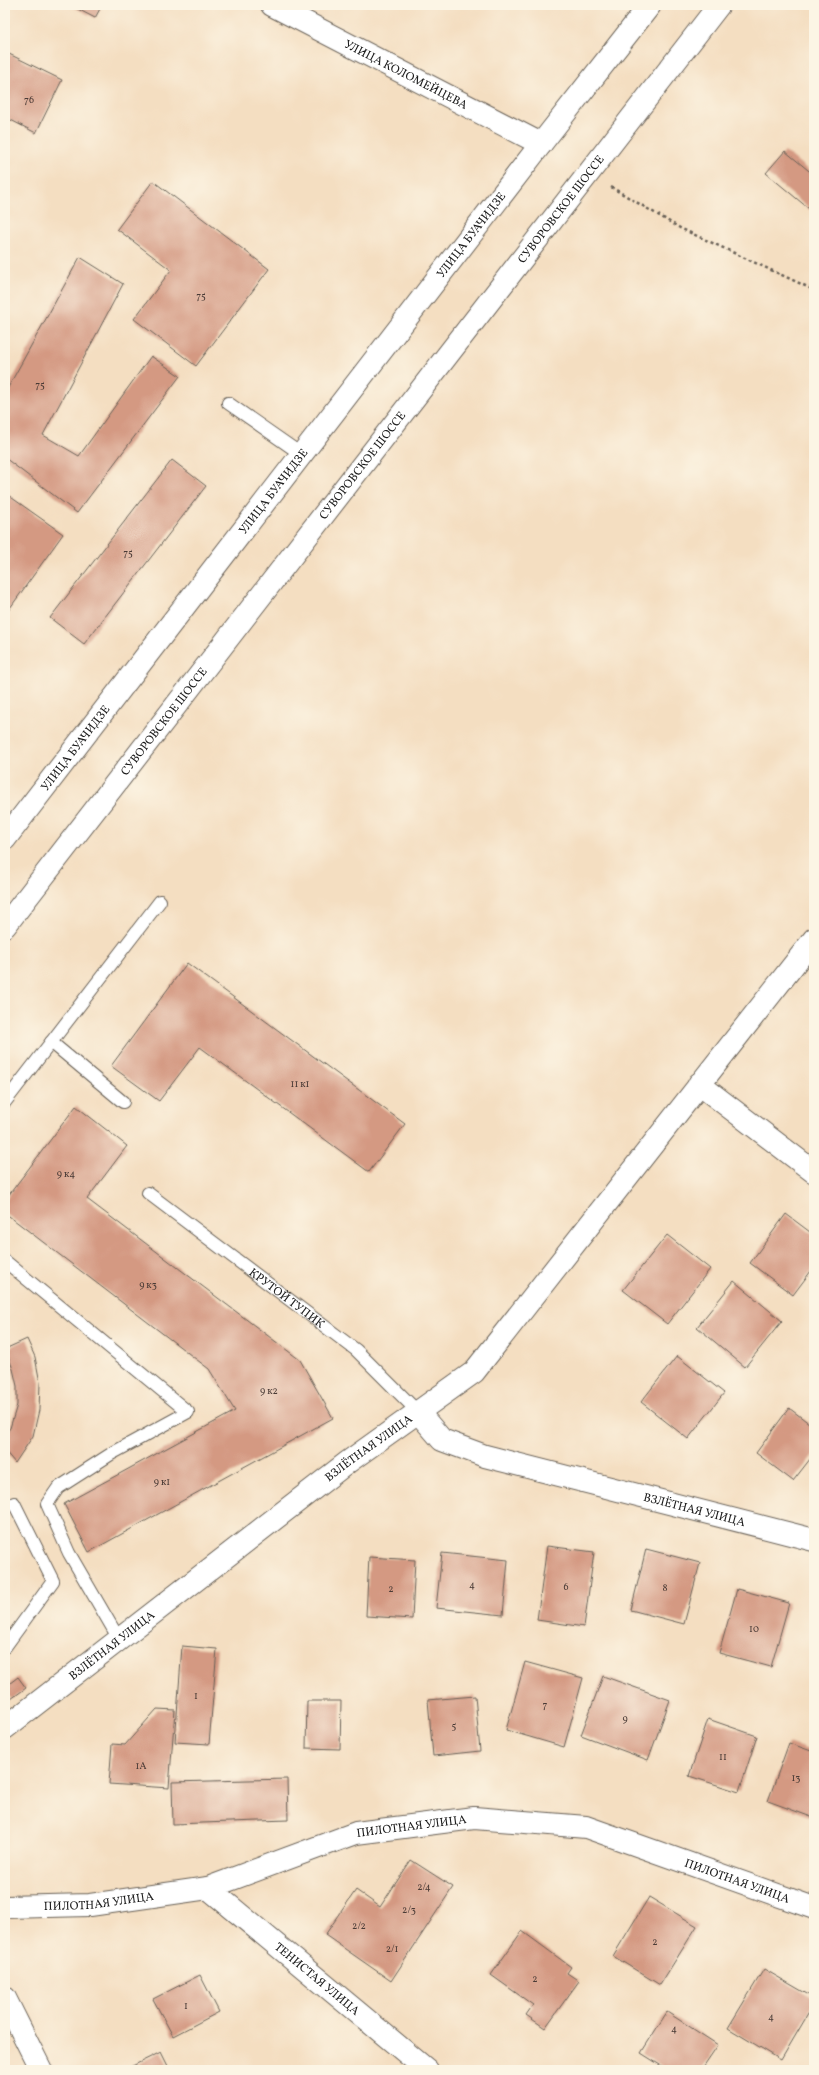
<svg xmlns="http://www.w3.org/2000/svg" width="819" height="2075" font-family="Vollkorn,serif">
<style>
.building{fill:#d49982}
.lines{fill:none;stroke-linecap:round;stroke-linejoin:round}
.lane-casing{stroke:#686056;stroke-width:14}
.street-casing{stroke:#686056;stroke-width:24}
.secondary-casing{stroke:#686056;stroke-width:24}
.path{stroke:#686056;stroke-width:2.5;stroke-dasharray:3 3;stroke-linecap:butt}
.lane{stroke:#fff;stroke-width:12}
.street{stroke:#fff;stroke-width:22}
.secondary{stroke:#fff;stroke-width:22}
.labels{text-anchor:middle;stroke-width:3;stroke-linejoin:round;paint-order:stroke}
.number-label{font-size:10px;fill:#4a3b36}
.street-label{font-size:12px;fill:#1c1c1c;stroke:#fcf5e5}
</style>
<rect width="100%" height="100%" fill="#fcf5e5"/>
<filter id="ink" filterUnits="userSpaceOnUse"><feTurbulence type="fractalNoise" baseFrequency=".025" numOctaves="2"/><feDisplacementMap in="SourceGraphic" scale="8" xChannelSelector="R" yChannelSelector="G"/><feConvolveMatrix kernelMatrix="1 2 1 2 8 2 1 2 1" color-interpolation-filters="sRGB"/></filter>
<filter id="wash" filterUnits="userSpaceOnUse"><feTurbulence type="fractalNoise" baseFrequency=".012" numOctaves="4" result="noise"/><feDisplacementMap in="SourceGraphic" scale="16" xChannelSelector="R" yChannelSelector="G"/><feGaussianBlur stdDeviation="0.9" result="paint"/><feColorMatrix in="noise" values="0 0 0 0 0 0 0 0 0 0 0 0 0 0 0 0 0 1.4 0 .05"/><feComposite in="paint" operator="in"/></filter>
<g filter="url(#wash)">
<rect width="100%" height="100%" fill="#f4dec1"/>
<g id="blocks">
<!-- building -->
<path class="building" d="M70,5H102L95,18Z
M5,52L62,80L36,133L5,117Z
M785,151L814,175V213L766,173Z
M153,181L269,269L196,366L134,319L171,270L117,229Z
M80,257L123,284L43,435L79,456L151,356L180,376L77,513L5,458V393Z
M172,460L206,486L84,644L50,618Z
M5,493L63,534L5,615V550L7,546L5,545Z
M187,963L405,1124L369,1172L200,1047L159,1101L111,1066Z
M76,1106L127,1146L87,1199L300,1360L333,1418L89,1552L64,1504L235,1411L209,1369L5,1213V1200Z
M786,1214L814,1235V1267L793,1295L750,1263Z
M667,1235L710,1269L667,1324L623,1290Z
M734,1281L782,1321L745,1367L697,1327Z
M27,1339L35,1357L40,1383L39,1410L33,1436L15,1463L5,1451V1435L10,1428L17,1405V1386L13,1369L5,1349Z
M677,1356L724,1393L688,1439L641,1402Z
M789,1408L814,1427V1454L793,1481L756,1453Z
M547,1546L594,1552L584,1627L537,1620Z
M646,1549L700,1563L684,1624L631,1610Z
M442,1553L508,1560L503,1615L436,1608Z
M369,1557L415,1560L412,1619L366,1616Z
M737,1589L789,1603L771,1667L719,1653Z
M182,1646L217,1649L209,1744L175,1742Z
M525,1662L583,1678L564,1747L506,1730Z
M603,1676L670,1700L648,1760L581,1735Z
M18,1677L26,1688L11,1699L5,1691V1687Z
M475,1696L480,1751L433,1756L428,1700Z
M307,1701H341L340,1749L306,1748Z
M157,1709L175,1710L169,1788L109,1784L112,1744L125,1745Z
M708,1719L757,1736L739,1792L689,1776Z
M789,1743L814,1752V1818L768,1801Z
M287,1779L288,1820L173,1824L172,1782Z
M411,1860L453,1887L391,1981L325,1935L356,1890L380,1907Z
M649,1897L697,1926L660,1985L613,1956Z
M522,1931L571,1967L567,1973L579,1981L545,2028L526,2015L533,2005L491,1975Z
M764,1969L814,1998V2004L781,2060L728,2028Z
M200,1975L219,2012L173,2036L153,1999Z
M667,2012L718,2045L701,2070H668L641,2053Z
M161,2052L170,2070H124Z"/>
</g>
</g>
<g filter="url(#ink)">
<use href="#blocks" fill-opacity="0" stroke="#686056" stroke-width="1"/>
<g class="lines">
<!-- lane casing -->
<g class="lane-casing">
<g id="lane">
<path d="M228,403L301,454"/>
<path d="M51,1042L123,1102"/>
<path d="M5,1102L160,901"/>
<path id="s1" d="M148,1193L356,1350L418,1412"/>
<path d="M5,1261L188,1412L111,1454L58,1488L47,1504L69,1553L119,1639"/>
<path d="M5,1647L53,1581L14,1503"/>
</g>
</g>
<!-- street casing -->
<g class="street-casing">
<g id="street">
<path id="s2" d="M272,5L541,144"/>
<path d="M699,1084L814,1172"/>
<path d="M418,1412L474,1372L814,939"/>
<path id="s3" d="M5,1728L348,1462L418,1412L442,1440L485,1456L814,1540"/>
<path id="s4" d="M208,1888L427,2070"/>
<path id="s5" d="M5,1907L90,1905L208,1888L356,1833L474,1818L586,1827L814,1908"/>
<path d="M5,1998L41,2070"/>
</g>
</g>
<!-- secondary casing -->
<g class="secondary-casing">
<g id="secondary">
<path id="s6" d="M5,839L541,144L650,5"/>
<path id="s7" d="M5,926L719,5"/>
</g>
</g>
<!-- path -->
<path class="path" d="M611,187L680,228L814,290"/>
<!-- lane -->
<use href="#lane" class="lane"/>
<!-- street -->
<use href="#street" class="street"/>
<!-- secondary -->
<use href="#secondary" class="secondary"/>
</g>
</g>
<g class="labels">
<!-- number labels -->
<g class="number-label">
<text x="29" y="103">76</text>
<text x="201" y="299">75</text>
<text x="40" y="388">75</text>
<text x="128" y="556">75</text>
<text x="300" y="1087">11 к1</text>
<text x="66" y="1177">9 к4</text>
<text x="148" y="1288">9 к3</text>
<text x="269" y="1394">9 к2</text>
<text x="162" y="1485">9 к1</text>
<text x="472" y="1588">4</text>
<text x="566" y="1590">6</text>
<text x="665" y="1591">8</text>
<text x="391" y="1592">2</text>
<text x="754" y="1632">10</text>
<text x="196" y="1699">1</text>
<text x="545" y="1708">7</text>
<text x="625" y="1722">9</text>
<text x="454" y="1729">5</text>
<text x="723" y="1760">11</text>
<text x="141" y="1769">1А</text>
<text x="796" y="1781">13</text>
<text x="424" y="1890">2/4</text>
<text x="409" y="1913">2/3</text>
<text x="359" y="1929">2/2</text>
<text x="655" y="1945">2</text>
<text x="392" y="1952">2/1</text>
<text x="535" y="1982">2</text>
<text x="186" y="2009">1</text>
<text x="771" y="2020">4</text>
<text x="674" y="2032">4</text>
</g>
<!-- street labels -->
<g class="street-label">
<text dy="4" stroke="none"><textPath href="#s2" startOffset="151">УЛИЦА КОЛОМЕЙЦЕВА</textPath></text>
<text dy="4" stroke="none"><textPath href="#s7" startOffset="907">СУВОРОВСКОЕ ШОССЕ</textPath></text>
<text dy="4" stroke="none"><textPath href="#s6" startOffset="763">УЛИЦА БУАЧИДЗЕ</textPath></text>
<text dy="4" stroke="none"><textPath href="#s7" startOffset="583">СУВОРОВСКОЕ ШОССЕ</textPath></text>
<text dy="4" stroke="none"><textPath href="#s6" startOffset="439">УЛИЦА БУАЧИДЗЕ</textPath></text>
<text dy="4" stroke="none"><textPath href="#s7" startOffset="259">СУВОРОВСКОЕ ШОССЕ</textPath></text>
<text dy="4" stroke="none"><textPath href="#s6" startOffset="115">УЛИЦА БУАЧИДЗЕ</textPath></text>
<text dy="4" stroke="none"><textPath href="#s1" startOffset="174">КРУТОЙ ТУПИК</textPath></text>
<text dy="4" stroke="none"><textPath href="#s3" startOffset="459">ВЗЛЁТНАЯ УЛИЦА</textPath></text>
<text dy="4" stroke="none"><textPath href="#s3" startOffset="819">ВЗЛЁТНАЯ УЛИЦА</textPath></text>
<text dy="4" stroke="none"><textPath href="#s3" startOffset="135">ВЗЛЁТНАЯ УЛИЦА</textPath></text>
<text dy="4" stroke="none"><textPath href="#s5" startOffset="418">ПИЛОТНАЯ УЛИЦА</textPath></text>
<text dy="4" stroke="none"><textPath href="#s5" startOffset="754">ПИЛОТНАЯ УЛИЦА</textPath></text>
<text dy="4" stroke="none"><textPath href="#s5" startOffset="94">ПИЛОТНАЯ УЛИЦА</textPath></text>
<text dy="4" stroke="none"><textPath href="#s4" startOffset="142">ТЕНИСТАЯ УЛИЦА</textPath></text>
</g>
</g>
<!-- margin -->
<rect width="819" height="2075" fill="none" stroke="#fcf5e5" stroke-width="20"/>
</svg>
